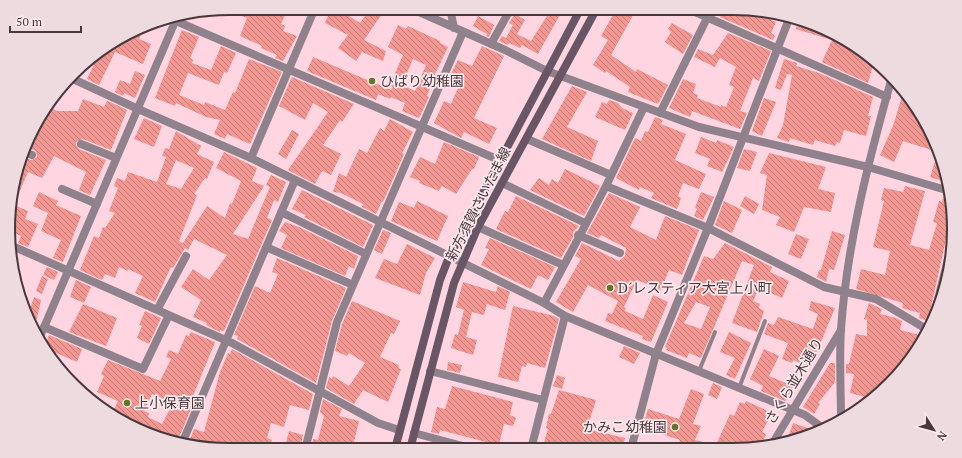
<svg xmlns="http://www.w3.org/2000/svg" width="962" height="458" font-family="'PT Serif','Noto Sans JP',serif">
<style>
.building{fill:url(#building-back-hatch);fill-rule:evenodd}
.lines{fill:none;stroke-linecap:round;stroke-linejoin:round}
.service{stroke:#90828c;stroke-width:4}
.minor{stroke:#90828c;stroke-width:8}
.tertiary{stroke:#90828c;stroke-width:8}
.secondary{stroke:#695664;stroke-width:8}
.poi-dot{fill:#617626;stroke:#fbe9ee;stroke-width:1.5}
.labels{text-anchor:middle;stroke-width:3.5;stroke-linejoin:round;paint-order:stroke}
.poi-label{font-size:14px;fill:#48383c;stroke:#fbe9ee;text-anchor:start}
.street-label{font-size:14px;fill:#48383c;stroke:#fbe9ee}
.rim{fill:none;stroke:#48383c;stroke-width:2}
</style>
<defs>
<pattern id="building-back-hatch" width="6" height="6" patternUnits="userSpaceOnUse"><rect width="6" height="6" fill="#f29791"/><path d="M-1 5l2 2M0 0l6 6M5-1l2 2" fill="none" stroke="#c67c78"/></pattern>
</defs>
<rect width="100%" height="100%" fill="#fed5e0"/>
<!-- building -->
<path class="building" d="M269,8L277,12L279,8L287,11L281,24L285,26L283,31L297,36L283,61L275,58L277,55L261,48L262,46L240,36L247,18L225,9Z
M336,8H350L347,15L360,23L371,8L382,14L364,40L386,51L383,61L362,52L356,61L338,48L348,35L325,23L330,11L334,13Z
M552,8L561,13L538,54L522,45L520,48L509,43L508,45L499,41L502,36L506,38L513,25L509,23L515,14L525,20L517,34L531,41Z
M617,8H637L611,55L636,72L637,69L668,85L658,104L628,92L630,87L606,71L605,73L593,65L608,40L601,36Z
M725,8L757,13L776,22L771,33L775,36L773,40L720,17Z
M478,16L494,25L489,37L486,36L487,34L473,26Z
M798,21L818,25L874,62L868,83L822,62L832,40L796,29Z
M672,23L693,35L683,54L665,42L671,32L668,29Z
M398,25L406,29L408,26L440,41V43L448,47L436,72L427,96L429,97L419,118L402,111L405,103L391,97L390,99L378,94L376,100L307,71L313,57L391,90L393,87L390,85L403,55L388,47ZM413,59L426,65L415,91L402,85Z
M144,27L139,39L151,44L143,64L115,52L99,85L87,79L101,50Z
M182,30L199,37L190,58L193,60L192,63L211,70L221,46L236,53L227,73L224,72L219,85L188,73L179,95L204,105L205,102L225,110L233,92L235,93L249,59L282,72L250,144L227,134L225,139L214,134L220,120L206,117L176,103L175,106L155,98Z
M728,33L771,51L759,81L753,78L740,111L747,113L740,129L692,111L690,117L669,108L683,79L696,84L693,93L698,95L697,98L721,107V105L726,107L734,87L729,85L736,67L720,58L715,67L694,57L698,49L713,55Z
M482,46L504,56L474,118L497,128L489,144L464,132L461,138L434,123L444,101L451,104L462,79L451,74L458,60L472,66Z
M784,59L797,63L796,66L819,73L873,97L868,116H871L866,136L844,130L840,143L837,142L835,146L815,140L813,145L790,138L789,142L777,138L783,125L792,75L787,74L781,90L775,88Z
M135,71L145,75L135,98L124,93L123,96L115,92L120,80L130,84Z
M292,77L354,104L342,122L340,120L323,145L341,154L331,175L322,171L315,184L288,170L328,112L313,103L305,120L279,106Z
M572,86L587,92L567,127L598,141L591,161L542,139Z
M903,93L937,145L945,182L930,177L938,152L903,141L894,162L880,155L893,126Z
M764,98L776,102L762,136L752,131Z
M83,99L104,107L107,101L110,102L127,110L111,150L83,139L76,142V145L79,149L106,160L90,195L79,190L86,172L54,156L42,178L28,172L14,205L28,211L25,219L38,224L28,247L18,243L21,236L11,231L12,186L23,157L32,160L37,157L36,151L27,147L38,118L44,111L48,113L51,108L57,111H78Z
M609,100L618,103L622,108L633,113L625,130L595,117L602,102L607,104Z
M655,117L663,120L661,124L686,134L675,160L706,174L699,189L683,183L678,196L681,198L677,209L651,198L654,193L640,187L639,190L616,178L635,138L641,141L645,131L648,132Z
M144,118L162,126L154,147L134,139Z
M390,119L413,132L402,153L404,154L383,202L382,201L376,214L362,207L363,204L341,193L333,192L339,173L346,177L359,149L367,153L380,128L384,131Z
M292,130L299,134L286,159L278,154Z
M176,131L201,146L197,154L214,162L207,179L205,178L194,194L197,195L179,241L183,243L207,206L225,218L230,203L232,204L241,181L216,168L224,152L257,168L252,181L264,186L233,234L248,239L270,187L266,185L271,175L286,182L278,202L274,200L267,218L272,220L224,331L220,330V332L206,325L207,323L193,317L201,300L181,287L193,269L209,280L227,255L194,239L188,250L185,248L173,268L171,267L155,302L135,293L143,276L128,269V271L119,267L115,278L105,274L102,280L80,270L94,236L99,238L103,227L105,228L115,213L109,211L118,188L114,186L117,178L125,181L128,172L157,182L166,157L162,156L165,148L169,149ZM176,160L194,168L181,189L166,184Z
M701,137L716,143L717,140L734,147L722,172L707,166L710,159L695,153Z
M444,142L479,157L474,169H472L456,194L442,186L439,191L419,183L420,181L410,177L420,157L435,164Z
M744,149L757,152L750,171L737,168Z
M769,153L826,167L818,189L835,193L831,212L804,207L794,232L776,225L780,217L762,210L767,175L760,173Z
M565,169L600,186L584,216L530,190L539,178L549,185L552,179L558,183Z
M905,186L925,191L910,245L929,250L937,223L933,222L939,201L942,202L944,195H947L951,214L948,227L954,228L951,236L947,235L928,321L919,318L920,313L902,308L903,303L856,289L861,269L885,275L890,251L873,247L884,201L881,200L884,188L903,192Z
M302,190L373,225L363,247L304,217L306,215L292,209Z
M39,192L58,201L56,205L81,216L63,262L53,258L61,240L41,231L48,213L33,206Z
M701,192L714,197L703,220L694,216L697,209L695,208Z
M609,193L640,207L630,227L656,240L665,216L699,230L682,275L669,270L661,290L637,280L624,307L626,308L625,311L643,319L653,295L668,302L651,342L642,339L643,336L605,321L608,313L612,314L618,301L588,285L573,312L556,302L581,259L575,256L582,243L619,261L625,256L626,248L601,235L599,238L587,233Z
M516,196L579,226L573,232V237L561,258L496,229L505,211L508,212Z
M745,196L759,204L754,214L740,206Z
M417,201L448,216L437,241L391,221L399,202L414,208Z
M724,201L742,210L732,233L715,225Z
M285,222L299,227L358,256L354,269L349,266L345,276L281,248L287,235L279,231Z
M383,230L391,233L382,254L374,250Z
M832,231L845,235L834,270L829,269L826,282L817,277L819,270H821Z
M796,234L809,239L801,259L788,254Z
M490,238L555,267L548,280L538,275L531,289L481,265L489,249L485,248Z
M725,243L772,267L770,272L789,281L782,298L759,288L753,301L760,304L759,308L764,311L757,332L732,323L754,265L742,261L701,358L689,353L687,358L666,350L667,348L665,347L704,256L713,259ZM696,302L710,307L701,329L684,323Z
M407,244L435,258L426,273L420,295L375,278L384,259L397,264Z
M277,258L346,288L332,321L316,383L237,339L238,336L234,335L255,286L270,293L278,274L272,272Z
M47,267L58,272L54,280L43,275Z
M42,276L48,279L42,294L36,291Z
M76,280L91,287L84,303L70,297Z
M463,282L496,292L498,286L510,292L505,310L487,304L484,315L472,312L466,337L477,340L473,355L451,348L455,334L458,335L464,310L456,307Z
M34,297L41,300L37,319L27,315L24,303L31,306Z
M352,301L400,321L394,334L391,333L380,357L399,365L398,368L401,369L388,402L363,390L354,404L326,388L329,377L332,379L333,376L349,386L365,363L349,353L347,356L335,351L342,324Z
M811,301L835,308L815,356L813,355L808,367L793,360L792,363L782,359L788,343L764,334L768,323L774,325L778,317L813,329L818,314L809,310Z
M869,303L882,309L880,314L896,318L902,321L900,330L924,336L910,360L904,359L902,369L893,379L888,378L887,385L873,399L850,393L854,374L846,373V364H849L856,334L867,336V320L864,319Z
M83,304L117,318L106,346L69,332Z
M513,306L554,316L559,319L545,368L527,363L526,367L522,366L518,382L498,377Z
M145,311L161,318L149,344L137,338L142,326L139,325Z
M191,332L215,342L193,396L196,397L178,440L153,433L152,435L144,433L113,412L118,401L97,392L104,376L101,374L108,360L160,381L171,359L166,357L169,350L178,354L186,335L189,336ZM152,394L173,403L162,424L148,417L149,413L144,411Z
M729,332L751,343L735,379L726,375L735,358L720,352Z
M49,335L82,349L77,362L47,349L45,346Z
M624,346L640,353L634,364L619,357Z
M232,349L313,394L309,410L290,405L284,427L271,423L267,438L272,440L270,447L249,444L248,450H229L189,442L194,429L204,432L220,372L228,353L230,354Z
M764,349L779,356L769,376L793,386L788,399L785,401L761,391L763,386L750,379Z
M448,362L462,365L460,373L447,370Z
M830,363H835V382L818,403L820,404L814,414L803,407Z
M557,375L565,378L562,389L553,386Z
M713,383L722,387L717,399L708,395Z
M452,386L513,402L510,415L516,418L513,426L504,424L498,449L489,447L490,443L440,430L439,434L431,432L437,407L445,409Z
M691,389L704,394L693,424L701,426L695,440L716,445L730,414L734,416L740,402L745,404L746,401L772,413L762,432L766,434L760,448H677L680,440L642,428L648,409L679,419Z
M559,390L596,400L587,429L625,438L622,449H573L555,444L554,449H542L548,429L546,428L549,414H551Z
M323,399L342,409L339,416L359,421L352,450H311L313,439L318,440L324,416L320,412Z
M793,423L819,432L787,441Z
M289,431L303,435L300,450H284Z"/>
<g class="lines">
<!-- service -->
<path class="service" d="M699,371L715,332
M739,388L765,321"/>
<!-- minor -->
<path class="minor" d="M686,8L887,97
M169,18L499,160
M491,44L511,8
M73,79L138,109L251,158L315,8
M660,113L712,8
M527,139L611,175
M81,144L116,158
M25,152L32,155
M502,183L585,223
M606,186L708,228L824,287L876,299L928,330
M62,189L97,204
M281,212L366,254
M478,227L563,265
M578,235L620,253
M10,245L232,343L378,423L399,430
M266,247L353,285
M544,303L606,186L644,107
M157,310L186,256
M933,320L948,259
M44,327L143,369L169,315
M430,371L543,400
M414,433L474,449
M183,441L295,180
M771,446L841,330
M531,449L565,316
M631,449L656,354L708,228L789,19
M305,450L337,322L463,32"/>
<!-- tertiary -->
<path class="tertiary" d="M410,8L505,50L547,71L699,127L868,167L946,190
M450,8L454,28
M251,158L544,303L565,316L805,415L824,429
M39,339L177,17
M841,420C841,390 839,359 841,329C847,243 869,159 892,77"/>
<!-- secondary -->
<path class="secondary" d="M395,449L440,280L449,257L581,8
M410,449L454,283L478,227L597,8"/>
</g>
<!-- markers -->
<g class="poi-dot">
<circle cx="372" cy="81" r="4"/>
<circle cx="610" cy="288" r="4"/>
<circle cx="127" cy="403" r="4"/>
<circle cx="675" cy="427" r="4"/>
</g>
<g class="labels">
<!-- poi labels -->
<g class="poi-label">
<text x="380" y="86">ひばり幼稚園</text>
<text x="618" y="293">D´レスティア大宮上小町</text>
<text x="135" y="408">上小保育園</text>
<text x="667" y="432" text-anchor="end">かみこ幼稚園</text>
</g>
<!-- street labels -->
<g class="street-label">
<text transform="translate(478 204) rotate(-63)" y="5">新方須賀さいたま線</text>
<text transform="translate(794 381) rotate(-59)" y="5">さくら並木通り</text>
</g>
</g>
<!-- crop -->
<path d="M0 0H962V458H0ZM229 15H733A214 214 0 0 1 947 229V229A214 214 0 0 1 733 443H229A214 214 0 0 1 15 229V229A214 214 0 0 1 229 15Z" fill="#eddbe0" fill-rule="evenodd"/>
<path class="rim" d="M229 15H733A214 214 0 0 1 947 229V229A214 214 0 0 1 733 443H229A214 214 0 0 1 15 229V229A214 214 0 0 1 229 15Z"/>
<!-- north arrow -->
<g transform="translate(934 430) rotate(126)" stroke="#fbe9ee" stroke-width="3" paint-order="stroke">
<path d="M0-3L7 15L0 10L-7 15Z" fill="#48383c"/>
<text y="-6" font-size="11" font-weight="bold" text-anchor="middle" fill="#48383c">N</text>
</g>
<!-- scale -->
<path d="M10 26v6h71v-6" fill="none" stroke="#48383c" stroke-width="2"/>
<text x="16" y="26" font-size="12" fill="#48383c" stroke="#fbe9ee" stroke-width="3" paint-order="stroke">50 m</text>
</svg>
